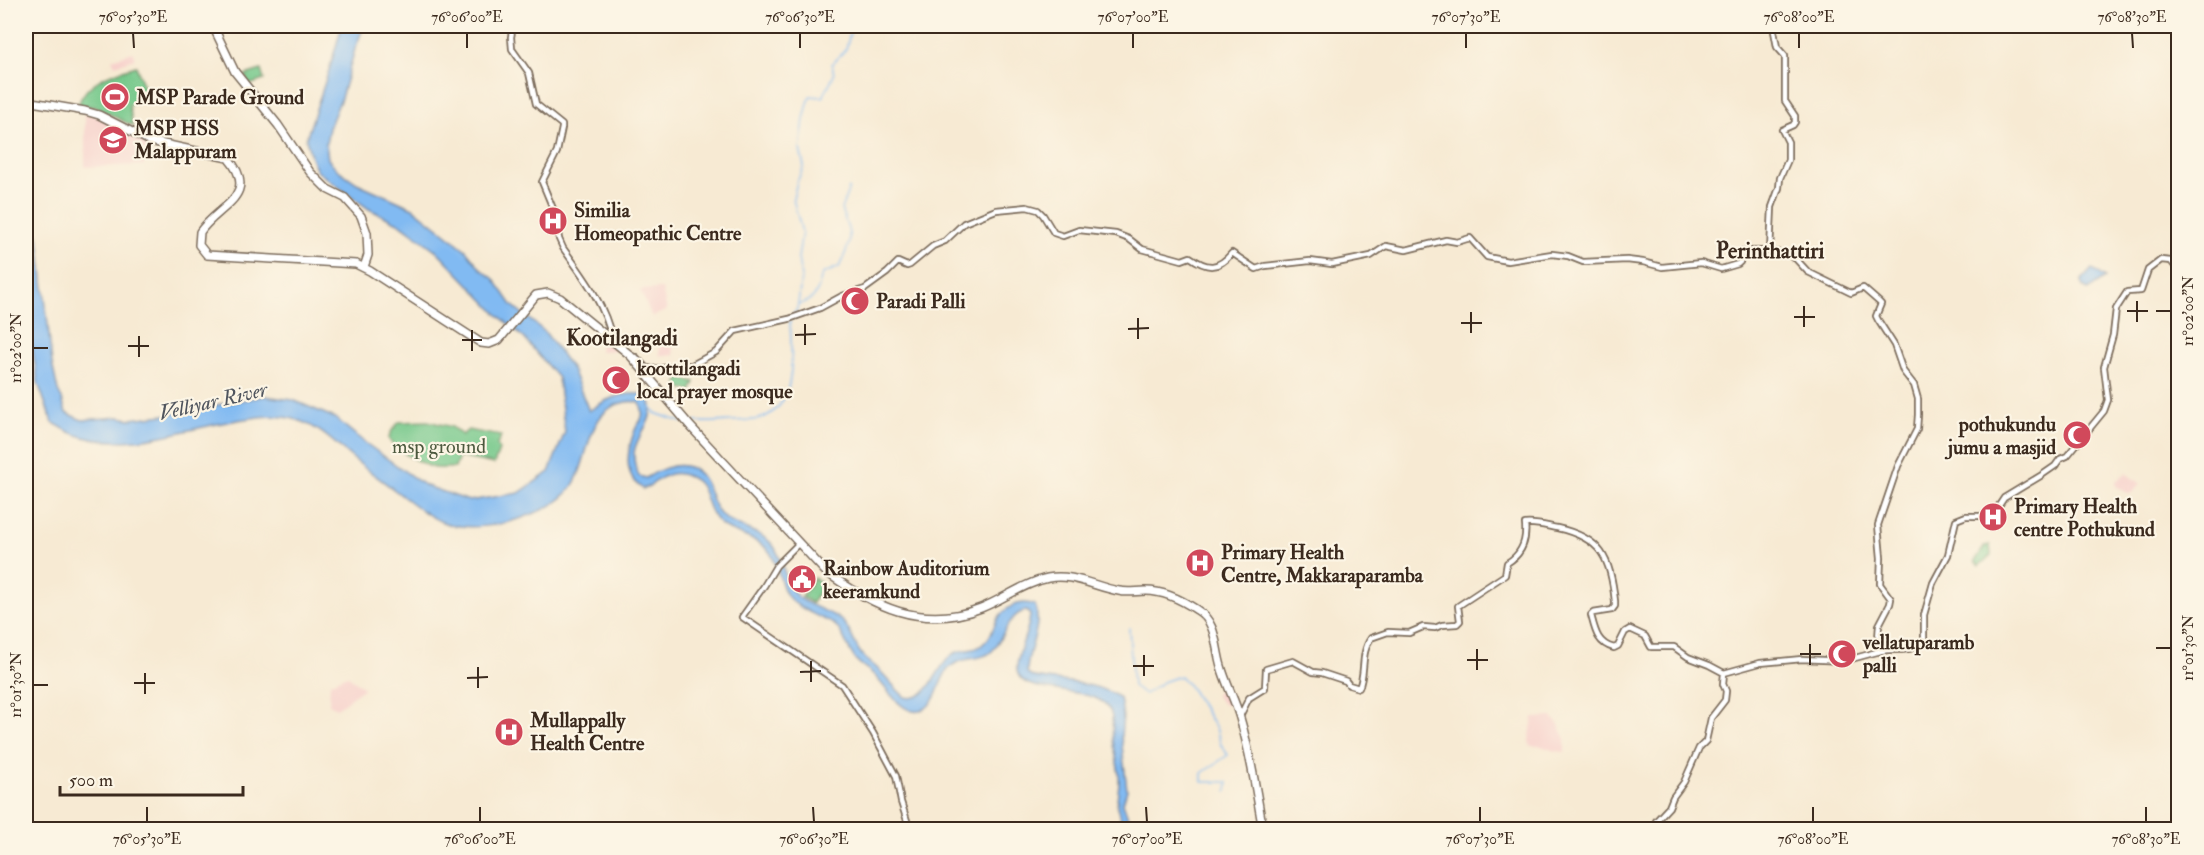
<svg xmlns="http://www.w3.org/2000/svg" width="2204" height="855" font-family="'IM FELL Double Pica',serif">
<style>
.built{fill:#f7d0cb}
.green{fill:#75c88a;stroke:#587954;stroke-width:1.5}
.water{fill:#81baf2;stroke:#5e7288;stroke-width:1.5}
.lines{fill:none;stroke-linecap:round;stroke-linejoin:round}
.stream{stroke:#81baf2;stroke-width:1.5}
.secondary-casing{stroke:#7d6d5d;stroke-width:8}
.highway-casing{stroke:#7d6d5d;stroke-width:10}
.secondary{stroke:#fff;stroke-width:4.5}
.highway{stroke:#fff;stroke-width:7}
.ticks{fill:none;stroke:#3b2a1e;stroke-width:2}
.labels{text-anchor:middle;stroke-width:4.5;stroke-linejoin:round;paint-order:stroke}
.poi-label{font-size:20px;font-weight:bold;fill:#3b2a1e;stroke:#fcf5e5;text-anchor:start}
.park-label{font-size:20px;fill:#4c593e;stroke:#fcf5e5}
.water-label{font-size:21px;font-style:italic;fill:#50555e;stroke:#fcf5e5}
.quarter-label{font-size:22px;font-weight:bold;fill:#3b2a1e;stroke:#fcf5e5}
.neatline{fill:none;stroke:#3b2a1e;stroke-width:2}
.ticks-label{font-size:15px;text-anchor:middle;fill:#3b2a1e}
</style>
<rect width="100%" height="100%" fill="#fcf5e5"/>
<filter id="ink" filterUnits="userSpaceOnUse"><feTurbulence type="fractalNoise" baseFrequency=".0167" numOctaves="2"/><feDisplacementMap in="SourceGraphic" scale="12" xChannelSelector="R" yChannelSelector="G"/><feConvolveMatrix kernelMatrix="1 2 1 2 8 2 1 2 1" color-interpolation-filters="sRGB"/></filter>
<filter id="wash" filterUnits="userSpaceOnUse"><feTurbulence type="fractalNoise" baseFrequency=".008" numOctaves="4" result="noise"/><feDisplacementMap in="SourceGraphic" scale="24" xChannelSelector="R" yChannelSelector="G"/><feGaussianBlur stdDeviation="1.35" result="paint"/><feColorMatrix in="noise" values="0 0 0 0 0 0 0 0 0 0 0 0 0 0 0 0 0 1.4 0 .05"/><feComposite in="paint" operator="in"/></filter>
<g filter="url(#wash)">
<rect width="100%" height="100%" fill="#f7ead3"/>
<!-- built -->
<path class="built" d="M133,52L135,59L115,65L112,59Z
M85,113L99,117L145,141L148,150L144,165L85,167Z
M662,289L667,310L652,317L640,290Z
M600,336L617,350L600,351Z
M672,344L674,355L660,356L659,345Z
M2126,473L2140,484L2134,491L2129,494L2116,486L2115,482Z
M347,675L364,688L337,708L329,704L330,683Z
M1221,688L1232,701L1229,704L1224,705L1215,695Z
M1552,717L1559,725L1565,737V752L1555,751L1541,746H1530L1529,741L1533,718Z"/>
<!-- green -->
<path class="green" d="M136,66L149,100L129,105L133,126L95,107L78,105C87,80 112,73 136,66Z
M261,70L264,80L249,85L245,75Z
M679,378L695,382L691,391L678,387Z
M428,421L452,427L462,435L468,430L501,436L497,445L499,450L494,464L459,457L455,468C448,467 443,469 436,468C427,467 389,447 389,438C389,432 395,427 399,422Z
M1990,545L1991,555L1979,566L1975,561L1985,546Z
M814,578L824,584L812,603L802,597Z"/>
<!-- water -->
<path class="water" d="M342,26H364L355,49L341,98L329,128L326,143L328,159L337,169L357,183L413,208L466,250L481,269L494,279L512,305L545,332L572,369L589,411C606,399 621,392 643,394L650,401C657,431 621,438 639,476L646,478C659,470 674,462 689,467C711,475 707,501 721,515C735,529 759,529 772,544C784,558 783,581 795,594C807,607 828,609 842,621C852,631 854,646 863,656C867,661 873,664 877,668C887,677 895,689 905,697C931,703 935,666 953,654C965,647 975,654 986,641C993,634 993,625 999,617C1008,605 1021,600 1035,605C1043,628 1027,649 1027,672L1030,676C1060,683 1093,680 1120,698L1123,716L1121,736L1127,790L1123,803L1132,829H1125C1121,821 1117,812 1117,803C1117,794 1120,785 1119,776C1118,764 1115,752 1113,740C1111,728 1116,716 1106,705C1085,683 1014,699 1017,666C1018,652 1026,637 1029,622L1030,615L1027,611C1010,611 1002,640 992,651C983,661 962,656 950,667C939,678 939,698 927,707C907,724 886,687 874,675C868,669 861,666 856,660C847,649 845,635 835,625C821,617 802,611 791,600C779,589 780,564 768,550C754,535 731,536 717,521C700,502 711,480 680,474C664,471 656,484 643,489C622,475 627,450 635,430C637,425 641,422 642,417C643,413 642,408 640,403C632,400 626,402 618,404C585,416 590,462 571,488C559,504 541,511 522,518C498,526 467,531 442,522C425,515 408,500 393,489C379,478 364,468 350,456C330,439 316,424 290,418C268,414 248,418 227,422C179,431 128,450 80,436C70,434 61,427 52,422L38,383L26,311V206L39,241L52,363L58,391L62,399L66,413L82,420L119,417L130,419L164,415L265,396L293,400L335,418L364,442L424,485L469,501L519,493L549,472L565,432L558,378L524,338L497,314L438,252L400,224L369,209L317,171L311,157L306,139L330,67Z
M2092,269L2105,278L2088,290L2083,287L2082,280Z"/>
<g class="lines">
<!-- stream -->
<path class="stream" d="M798,305C817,299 818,292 822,274L839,267C853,238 852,239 841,209L849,188
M792,316L797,309L799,297L801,277L798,258L802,232L793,199L797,182L804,166L800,149L804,119L810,96L823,97L834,75L832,64L846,49L852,26
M651,407L655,413L681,422
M691,421C704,424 718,421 732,421C741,420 750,421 759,419C800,407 791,352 790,321
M1129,628L1133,686L1145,694L1163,682L1180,676L1190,687L1216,728L1221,745L1228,755L1202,773V782H1228L1227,791"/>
</g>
</g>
<g filter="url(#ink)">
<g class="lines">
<!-- secondary casing -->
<g class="secondary-casing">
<path id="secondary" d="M513,26L511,37L512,49L529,73L536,104L562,125V128L557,152L542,182L554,211L559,239L563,248C583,276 605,304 612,339
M1770,251L1772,207L1779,188L1780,178L1788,160V142L1782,130L1793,125L1795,122V116L1785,101V56L1777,47L1773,26
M633,357H636L646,368L653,369L692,365L716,352L735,331L789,319L820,308L842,296L865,289L887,273L898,262L907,266L910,265L933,246L945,241L964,223L996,210L1027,207L1038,210L1043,215L1054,233L1063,236L1079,230L1116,234L1129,239L1142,249L1182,260L1190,257C1207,269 1218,270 1232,253L1256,269L1265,266L1310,261L1332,264L1371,256L1386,246L1406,250L1446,240L1457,242L1470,238L1487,257L1508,261L1552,254L1568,256L1583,262L1627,260L1643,262L1662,267L1701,263L1721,269L1738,264L1740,262L1742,251H1770L1789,255L1796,259L1808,272L1851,293L1863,288L1879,302L1881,304L1876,316L1878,320L1894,345L1903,371L1914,385L1918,399V415L1917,429L1898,466L1878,525L1881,558L1880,584L1891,599L1890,604L1879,625L1877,652L1844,661L1802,659L1760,663L1724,673
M799,543L776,566L764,586L742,617L842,685L873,733L896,776L901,802L910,830
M1877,652C1897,646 1908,656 1924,640V615L1933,583L1948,555L1956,520L1966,516H1981L1994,513L2004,498L2042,475L2055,466L2060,459L2067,456L2104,411L2108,400L2104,367L2113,335L2116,309L2127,292L2141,291L2148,270L2161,260L2171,261L2178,270
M1240,716L1249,698L1265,688L1266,669L1293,661L1313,672L1322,673L1346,681L1349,685L1359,688C1366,672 1360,653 1371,638L1388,632L1409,633L1423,627L1435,628L1442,625L1457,624L1460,621L1458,606L1505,575L1507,563C1522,554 1527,541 1525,524C1537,523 1546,526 1557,528C1602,538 1610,558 1615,601V606L1612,610L1593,613L1591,615C1595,630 1597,644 1614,648L1618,646L1625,632L1630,629L1645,636L1651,647H1674L1688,657L1709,665L1724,673
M1656,830V821L1669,807L1673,797L1684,782L1699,748L1706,741L1711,718L1725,700L1726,691L1723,684L1724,673"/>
</g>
<!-- highway casing -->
<g class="highway-casing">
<path id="highway" d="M213,26L235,72L278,125L310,172L327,189L345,198L361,216L367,233L368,255L364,267
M26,101L85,111L99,115L150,141L228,158C261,196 217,206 200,232L199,245L207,255L356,264L370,271L481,343L489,344L499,340L536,295L548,293L560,298L630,355L691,427L825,571C872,606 922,631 981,608C1004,599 1024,583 1048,578C1073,573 1095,587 1119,591C1128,593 1137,591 1146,591C1164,591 1182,600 1197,610C1217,622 1215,646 1221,666C1226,684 1235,700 1240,718C1251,754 1256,792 1263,830"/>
</g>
<!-- secondary -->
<use href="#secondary" class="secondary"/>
<!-- highway -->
<use href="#highway" class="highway"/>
</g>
</g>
<!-- ticks -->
<path class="ticks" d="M133,33L134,48M467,33V48M800,33V48M1133,33V48M1466,33V48M1799,33V48M2132,33L2133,48M2137,301V322M1804,306V327M2127,311H2148M2156,311H2171M1471,312V333M1794,317H1815M1138,318V339M1461,323H1482M805,324V345M1128,329L1149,328M472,330V351M795,335L816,334M139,336V357M462,340H482M128,346H149M33,348H48M1810,644V665M2156,648H2171M1477,649V670M1800,654H1821M1144,655V676M1467,660H1488M811,661V682M1133,666H1154M478,667V688M800,672L821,671M145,673V694M467,678L488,677M134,683H155M33,685H48M147,807V822M480,807V822M813,807L814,822M1146,807L1147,822M1480,807V822M1813,807V822M2146,807V822"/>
<!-- icons -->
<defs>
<g id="stadium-disc" transform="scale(1.5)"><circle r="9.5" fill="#d1495b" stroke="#fcf5e5"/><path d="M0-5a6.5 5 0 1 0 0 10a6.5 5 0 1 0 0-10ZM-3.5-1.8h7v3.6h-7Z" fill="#fff"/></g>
<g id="school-disc" transform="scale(1.5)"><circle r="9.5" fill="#d1495b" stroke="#fcf5e5"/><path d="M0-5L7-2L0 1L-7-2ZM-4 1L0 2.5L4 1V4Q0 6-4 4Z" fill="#fff"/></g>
<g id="hospital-disc" transform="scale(1.5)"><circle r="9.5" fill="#d1495b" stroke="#fcf5e5"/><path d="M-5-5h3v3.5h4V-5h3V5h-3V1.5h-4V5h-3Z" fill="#fff"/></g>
<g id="mosque-disc" transform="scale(1.5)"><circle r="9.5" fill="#d1495b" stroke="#fcf5e5"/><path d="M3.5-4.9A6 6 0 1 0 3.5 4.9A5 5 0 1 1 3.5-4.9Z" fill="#fff"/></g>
<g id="civic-disc" transform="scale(1.5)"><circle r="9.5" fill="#d1495b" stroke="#fcf5e5"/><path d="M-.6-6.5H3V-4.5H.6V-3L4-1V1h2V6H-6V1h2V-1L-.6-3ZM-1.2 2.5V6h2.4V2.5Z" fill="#fff"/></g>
</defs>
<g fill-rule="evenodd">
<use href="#stadium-disc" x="115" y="97"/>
<use href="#school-disc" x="113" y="140"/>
<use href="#hospital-disc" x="553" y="221"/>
<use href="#mosque-disc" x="855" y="301"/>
<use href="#mosque-disc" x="616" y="380"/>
<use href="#mosque-disc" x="2077" y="435"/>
<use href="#hospital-disc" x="1993" y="517"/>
<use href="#hospital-disc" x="1200" y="563"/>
<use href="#civic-disc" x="802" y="579"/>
<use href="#mosque-disc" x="1842" y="654"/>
<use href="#hospital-disc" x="509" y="732"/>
</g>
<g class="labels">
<!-- poi labels -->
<g class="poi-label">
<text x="136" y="104">MSP Parade Ground</text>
<text x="134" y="135">MSP HSS<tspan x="134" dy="23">Malappuram</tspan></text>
<text x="574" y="217">Similia<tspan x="574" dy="23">Homeopathic Centre</tspan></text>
<text x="876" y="308">Paradi Palli</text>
<text x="637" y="375">koottilangadi<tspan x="637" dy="23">local prayer mosque</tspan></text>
<text x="2056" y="431" text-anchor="end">pothukundu<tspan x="2056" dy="23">jumu a masjid</tspan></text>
<text x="2014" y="513">Primary Health<tspan x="2014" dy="23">centre Pothukund</tspan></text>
<text x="1221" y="559">Primary Health<tspan x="1221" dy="23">Centre, Makkaraparamba</tspan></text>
<text x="823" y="575">Rainbow Auditorium<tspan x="823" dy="23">keeramkund</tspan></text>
<text x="1863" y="649">vellatuparamb<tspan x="1863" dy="23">palli</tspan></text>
<text x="530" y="727">Mullappally<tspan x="530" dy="23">Health Centre</tspan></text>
</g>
<!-- park labels -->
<g class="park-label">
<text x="439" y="453">msp ground</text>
</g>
<!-- water labels -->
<g class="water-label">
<text transform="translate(213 401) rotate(-13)" y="7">Velliyar River</text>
</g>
<!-- quarter labels -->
<g class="quarter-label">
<text x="1770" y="258">Perinthattiri</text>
<text x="622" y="345">Kootilangadi</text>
</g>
</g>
<!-- margin -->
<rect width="2204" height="855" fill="none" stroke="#fcf5e5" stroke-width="66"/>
<!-- scale -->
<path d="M60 786v9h183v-9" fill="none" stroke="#3b2a1e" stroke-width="3"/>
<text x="69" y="786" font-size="18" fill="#3b2a1e" stroke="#fcf5e5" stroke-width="4.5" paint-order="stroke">500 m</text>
<rect x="33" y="33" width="2138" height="789" class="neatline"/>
<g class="ticks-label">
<text x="133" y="22">76°05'30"E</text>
<text x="467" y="22">76°06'00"E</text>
<text x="800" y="22">76°06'30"E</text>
<text x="1133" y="22">76°07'00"E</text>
<text x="1466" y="22">76°07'30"E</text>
<text x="1799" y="22">76°08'00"E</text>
<text x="2132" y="22">76°08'30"E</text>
<text transform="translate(2188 311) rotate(-90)" y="5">11°02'00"N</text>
<text transform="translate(16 348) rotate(-90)" y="5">11°02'00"N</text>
<text transform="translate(2188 648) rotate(-90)" y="5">11°01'30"N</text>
<text transform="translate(16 685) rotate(-90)" y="5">11°01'30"N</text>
<text x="147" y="844">76°05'30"E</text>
<text x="480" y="844">76°06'00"E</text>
<text x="814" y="844">76°06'30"E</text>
<text x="1147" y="844">76°07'00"E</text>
<text x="1480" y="844">76°07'30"E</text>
<text x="1813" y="844">76°08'00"E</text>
<text x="2146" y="844">76°08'30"E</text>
</g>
</svg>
